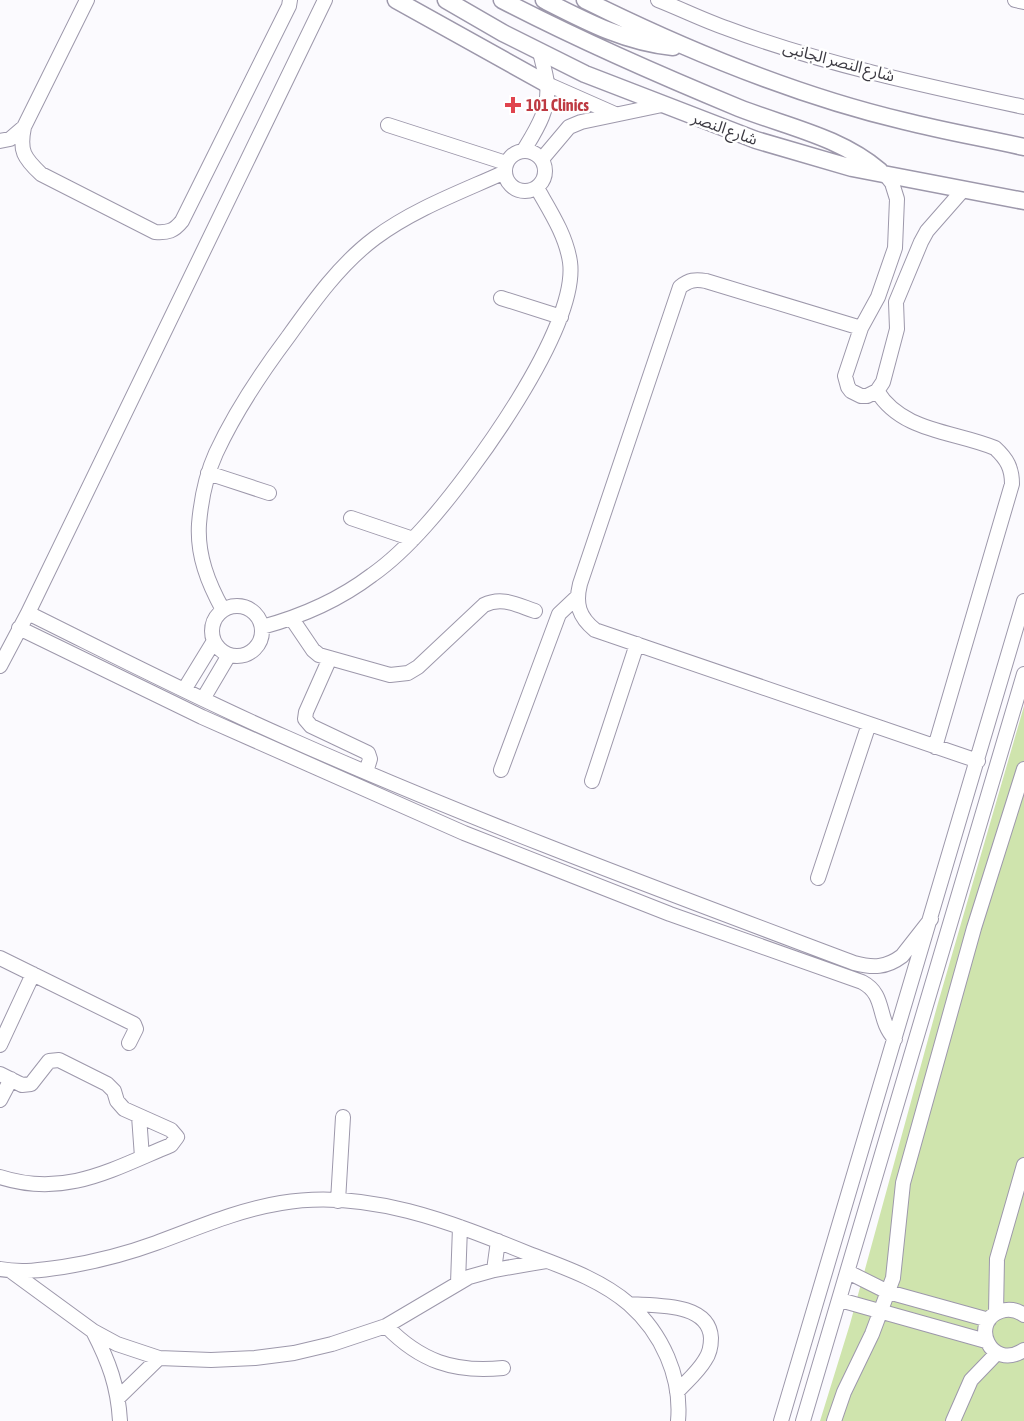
<svg xmlns="http://www.w3.org/2000/svg" width="1024" height="1421" font-family="'Asap Condensed','Noto Sans Arabic',sans-serif">
<style>
.green{fill:#cfe4ad}
.lines{fill:none;stroke-linecap:round;stroke-linejoin:round}
.minor-casing{stroke:#9d98ab;stroke-width:16}
.major-casing{stroke:#9d98ab;stroke-width:19}
.minor{stroke:#fff;stroke-width:14}
.major{stroke:#fff;stroke-width:16}
.health-dot{fill:#e0444e;stroke:#fff;stroke-width:2}
.labels{text-anchor:middle;stroke-width:5;stroke-linejoin:round;paint-order:stroke}
.street-label{font-size:16px;fill:#3c3a42;stroke:#fff}
.health-label{font-size:16px;font-weight:bold;fill:#be3a42;stroke:#fff;text-anchor:start}
</style>
<rect width="100%" height="100%" fill="#fbfafe"/>
<!-- green -->
<path class="green" d="M1024,706V1421H820L850,1324L938,1003Z"/>
<g class="lines">
<!-- minor casing -->
<g class="minor-casing">
<path id="minor" d="M87,0L24,127C19,151 24,158 41,174L155,232C168,233 174,231 182,221L289,6L290,0
M658,0C681,9 703,20 726,28C819,63 926,86 1024,107
M1015,0L1024,2
M547,84L615,114
M388,125L506,163
M0,141L10,139L24,127
M524,150C536,130 550,109 547,84C546,73 542,62 540,52
M505 171a20 20 0 1 1 40 0a20 20 0 1 1-40 0Z
M542,159L569,127L581,122L662,105
M885,174L892,183L897,199L895,248L878,297L861,328L845,376L848,387L851,391L861,396H867L877,391L883,382L897,329L896,302L921,242L927,231L963,190
M501,298L561,317
M861,328L706,281C695,279 689,280 680,287L580,584C575,604 579,617 595,630L978,761
M877,391C902,432 954,431 995,448C1007,459 1012,468 1012,484L935,747
M208,473L269,493
M351,518L413,539
M212 631a25 25 0 1 1 50 0a25 25 0 1 1-50 0Z
M223,610C208,583 197,555 199,524C201,500 206,475 216,453C235,412 261,373 288,337C313,302 340,264 375,238C414,209 461,192 505,172
M28,613C113,655 198,699 285,737C471,820 663,891 854,963C873,968 886,968 902,956L931,919
M292,619L313,650L319,655L390,675L408,673L418,667L484,605C502,596 517,605 535,611
M262,627C303,616 339,600 372,575C392,561 410,543 426,525C470,476 579,328 570,262C566,235 550,211 537,188
M19,628L202,717L464,833L670,914L862,982C887,995 876,1019 895,1039
M330,658L306,712L305,719L311,726L368,753L370,759L366,772
M0,666L28,613L325,0
M184,690L214,641
M203,699L229,655
M501,770L559,614L577,597
M592,781L637,644
M818,878L869,724
M0,958L134,1024L136,1029L129,1043
M0,1045L33,974
M0,1074L22,1085L31,1084L49,1061L59,1060L107,1084L114,1091L117,1101L124,1109L171,1130L177,1137L171,1145C113,1169 65,1198 0,1177
M0,1100L11,1079
M139,1116L142,1157
M338,1201L343,1117
M0,1269C21,1273 43,1270 63,1267C94,1262 126,1254 156,1243C197,1228 238,1210 281,1203C368,1188 453,1223 532,1255C566,1268 601,1280 629,1304C662,1333 682,1377 678,1421
M494,1270L498,1241
M11,1271L93,1331L117,1344L159,1358L211,1360L255,1358L294,1353L332,1344L386,1326L469,1277L494,1270L546,1261
M848,1272L888,1292L989,1320
M458,1283L460,1227
M840,1300L986,1341
M629,1304C655,1306 709,1302 711,1338C711,1346 710,1353 705,1360C698,1372 686,1382 677,1392
M996,1313L997,1259L1024,1165
M1024,1315C1017,1310 1010,1308 1001,1311C969,1321 990,1372 1024,1350
M386,1326C420,1361 454,1373 503,1368
M93,1331C109,1362 118,1386 120,1421
M119,1397L159,1358
M781,1421L1024,601
M803,1421L1024,674
M834,1421L844,1392L872,1334L893,1278L903,1183L974,928L1024,769
M953,1421L971,1380L997,1353"/>
</g>
<!-- major casing -->
<g class="major-casing">
<path id="major" d="M396,0L547,84
M446,0L503,33L585,74L756,140L852,168L1024,201
M502,0C579,40 659,75 739,108C788,127 840,137 880,171
M544,0C587,22 625,42 673,47
M585,0C686,50 794,95 904,121C943,131 984,138 1024,147"/>
</g>
<!-- minor -->
<use href="#minor" class="minor"/>
<!-- major -->
<use href="#major" class="major"/>
</g>
<!-- markers -->
<path class="health-dot" d="M510 96h6v6h6v6h-6v6h-6v-6h-6v-6h6z"/>
<g class="labels">
<!-- street labels -->
<g class="street-label">
<text transform="translate(839 61) rotate(15)" y="6">شارع النصر الجانبى</text>
<text transform="translate(725 128) rotate(20)" y="6">شارع النصر</text>
</g>
<!-- health labels -->
<g class="health-label">
<text x="526" y="111">101 Clinics</text>
</g>
</g>
</svg>
